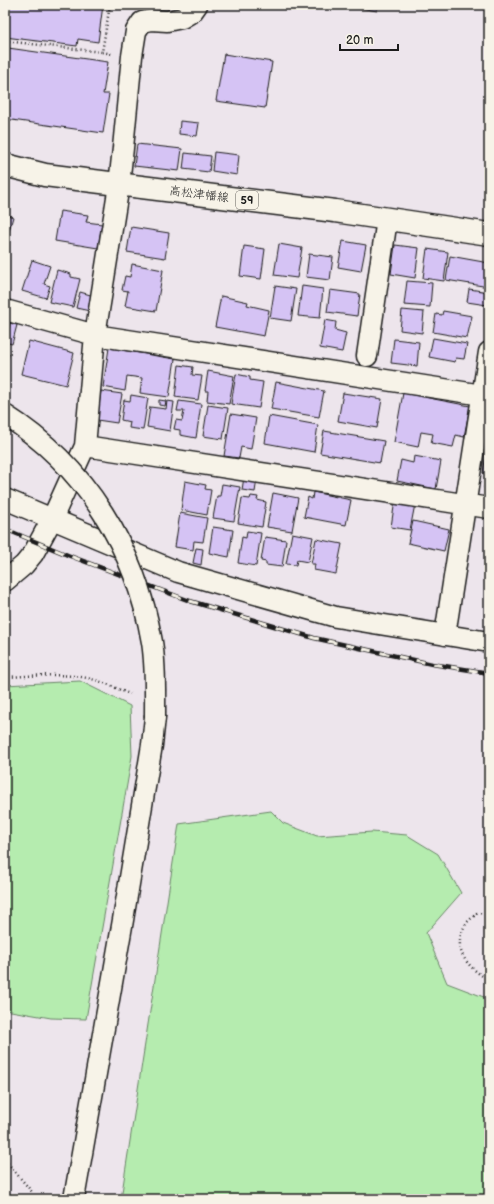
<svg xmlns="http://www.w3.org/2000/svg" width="494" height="1204" font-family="'Balsamiq Sans','Klee One',sans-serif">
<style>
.green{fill:#b5ecaf;stroke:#688466}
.building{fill:#d5c3f4;stroke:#1c1c1c}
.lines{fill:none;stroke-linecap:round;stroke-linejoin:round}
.minor-casing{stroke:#1c1c1c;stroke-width:23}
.major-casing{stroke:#1c1c1c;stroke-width:25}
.path{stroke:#1c1c1c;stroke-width:2.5;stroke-dasharray:1 3;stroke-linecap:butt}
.minor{stroke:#f7f3e8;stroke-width:20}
.major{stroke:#f7f3e8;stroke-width:22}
.rail-casing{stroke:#1c1c1c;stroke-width:4.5}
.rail{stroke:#f7f3e8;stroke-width:3;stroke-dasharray:9;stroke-linecap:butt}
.minor-bridge-casing{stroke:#1c1c1c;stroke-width:23;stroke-linecap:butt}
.minor-bridge{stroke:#f7f3e8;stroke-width:20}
.labels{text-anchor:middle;stroke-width:4;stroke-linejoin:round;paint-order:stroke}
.shield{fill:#f7f3e8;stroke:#5e5c59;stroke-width:1}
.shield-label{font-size:11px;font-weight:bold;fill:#1c1c1c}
.street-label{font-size:12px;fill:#1c1c1c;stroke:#f7f3e8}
</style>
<rect width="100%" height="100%" fill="#ede5ec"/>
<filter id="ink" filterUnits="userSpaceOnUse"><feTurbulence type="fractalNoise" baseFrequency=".025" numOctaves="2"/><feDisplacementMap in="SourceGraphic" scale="8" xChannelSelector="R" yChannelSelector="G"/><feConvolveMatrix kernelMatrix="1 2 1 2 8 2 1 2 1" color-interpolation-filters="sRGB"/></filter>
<g filter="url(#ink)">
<!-- green -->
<path class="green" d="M80,681L130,706L132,756L86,1019L51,1018L5,1010V685Z
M271,811L283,823L317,836L372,832L407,835L438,854L461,893L426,933L447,983L489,999V1199H121L179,824Z"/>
<!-- building -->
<path class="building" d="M5,5H103L98,42L78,39L77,46L5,37Z
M315,5H328L326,9Z
M354,5H378L377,11L354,7Z
M8,48L108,62L103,94H109L103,133L5,119V52L7,53Z
M224,54L272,62L265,108L216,101Z
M180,121L199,123L197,136L179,134Z
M137,144L182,149L179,171L134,166Z
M214,152L239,155L237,175L212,171Z
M185,153L211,156L209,172L183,169Z
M60,211L88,215L86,222L102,224L98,248L55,241Z
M5,214L13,217L5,244Z
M131,227L169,233L165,258L127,252Z
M343,241L366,245L361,271L338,267Z
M279,244L302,248L297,278L274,275Z
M395,245L419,248L415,278L391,274Z
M244,246L265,249L261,279L240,276Z
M427,249L448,252L444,281L423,278Z
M309,254L333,257L330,280L306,277Z
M450,256L489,263V287L446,280Z
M32,260L50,266L44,284L50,286L46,298L22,291Z
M132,264L163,270L156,311L125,306L128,291L122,290L125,276L130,277Z
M57,270L71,274V277L80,279L73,307L49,302Z
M407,281L432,283L430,307L404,305Z
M275,286L296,289L291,321L270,318Z
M302,286L323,289L320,318L298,316Z
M469,289L489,292L487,305L467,302Z
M330,290L360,294L357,316L327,312Z
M80,292L94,296L90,311L76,308Z
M221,296L248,302L247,305L269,310L264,336L215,327Z
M402,310L424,312L422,333L400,330Z
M443,311L472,316L467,338L433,332L436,314L442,315Z
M325,320L336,322L335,330L346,333L342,352L320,348Z
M10,323L17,325L12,344L5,342Z
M433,338L467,344L464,359L456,358L455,362L429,357Z
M394,339L419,342L417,366L391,363Z
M29,341L74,353L66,385L21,374Z
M109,348L175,359L169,397L140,393L142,378L127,376L125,391L103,387Z
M5,353L9,354L5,367Z
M179,365L193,367L192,375L202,376L198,400L175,397Z
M208,371L234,376L229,404L207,401L208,391H205Z
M236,374L250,377V380L263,382L259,408L231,404Z
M276,382L324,391L319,417L271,409Z
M101,391L122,394L117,423L97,420Z
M343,393L382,399L377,428L338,421Z
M403,393L470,406L464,437L456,435L453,447L431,443L433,434L421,432L418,447L394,442Z
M131,395L148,398L143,430L129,428L130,422L121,420L124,400L130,401Z
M159,400L166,401L165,406L159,405Z
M167,401L174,402L170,431L147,427L150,407L166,409Z
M179,401L201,404L196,438L180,435V430L174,429L176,420L182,421L184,411H177Z
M208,405L228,408L223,439L203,436Z
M231,414L256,418L251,449L241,447L239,458L224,456Z
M269,416L318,425L314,452L265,443Z
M324,431L384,441L380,463L320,453Z
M486,455L489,456V489L484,488L487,473H483Z
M414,456L441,461L436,489L397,481L401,460L413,463Z
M244,477L257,479L255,492L242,490Z
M185,481L206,485L205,489L211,490L207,515L181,510Z
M222,484L240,487L234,521L213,518L217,496H220Z
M313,492L351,500L346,525L304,517L308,497L312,499Z
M273,493L298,498L292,531L267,527Z
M251,496L258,497L257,500L266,502L262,527L238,523L242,498L250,499Z
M395,500L415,504L410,530L391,527Z
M180,513L207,518L203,542L194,541L193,550L175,547Z
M413,521L449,529L444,551L408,543Z
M213,527L233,530L229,557L209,553Z
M247,531L261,533L256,566L238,563L242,537L246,538Z
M292,533L313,537L308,562L297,560L296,565L286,564Z
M265,537L286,540L282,567L266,565V562L261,561Z
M316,539L342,544L336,574L314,570L315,564H311Z
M196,548L203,549L201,565L193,563Z"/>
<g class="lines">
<!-- minor casing -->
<g class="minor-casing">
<path id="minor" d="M5,310L95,335L489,396
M367,356L387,219
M85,446L489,508
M5,499L178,572L336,617L489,642
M5,581L24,565L33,554L52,519L85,446L95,335L119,185L123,148L132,56L136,31L142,22L151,20L167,21L182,18L192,12L197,5
M445,635L489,352
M74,1199L123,920L152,745L155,717"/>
</g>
<!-- major casing -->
<g class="major-casing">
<path id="major" d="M5,165L45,175L335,211L489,234"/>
</g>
<!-- path -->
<path class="path" d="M110,5L102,52L113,54
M5,41L102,52
M5,677C34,676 67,672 95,680C107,683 119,690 130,694
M489,914L477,913C474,917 468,920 466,924C450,949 468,968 489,980
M5,1160L33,1193"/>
<!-- minor -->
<use href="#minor" class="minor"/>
<!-- major -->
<use href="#major" class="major"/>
<!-- rail casing -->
<g class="rail-casing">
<path id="rail" d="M5,529L70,556L190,601L314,638L432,664L489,673"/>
</g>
<!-- rail -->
<use href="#rail" class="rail"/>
<!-- minor-bridge casing -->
<g class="minor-bridge-casing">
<path id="minor-bridge" d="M5,415C86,466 136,549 152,642C156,667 155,692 155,717"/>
</g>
<!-- minor-bridge -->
<use href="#minor-bridge" class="minor-bridge"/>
</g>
</g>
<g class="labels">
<!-- shield labels -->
<rect class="shield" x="236" y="191" width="22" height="18" rx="3"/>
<g class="shield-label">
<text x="247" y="204">59</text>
</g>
<!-- street labels -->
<g class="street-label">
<text transform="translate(199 194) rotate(7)" y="4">高松津幡線</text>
</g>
</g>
<!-- margin -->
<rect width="494" height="1204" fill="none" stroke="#f7f3e8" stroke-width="20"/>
<rect x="10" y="10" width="474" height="1184" fill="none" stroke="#1c1c1c" stroke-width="1.5" filter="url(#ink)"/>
<!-- scale -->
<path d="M340 44v6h58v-6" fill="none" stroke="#1c1c1c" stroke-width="2"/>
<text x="346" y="44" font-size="12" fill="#1c1c1c" stroke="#f7f3e8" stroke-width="3" paint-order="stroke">20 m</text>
</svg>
